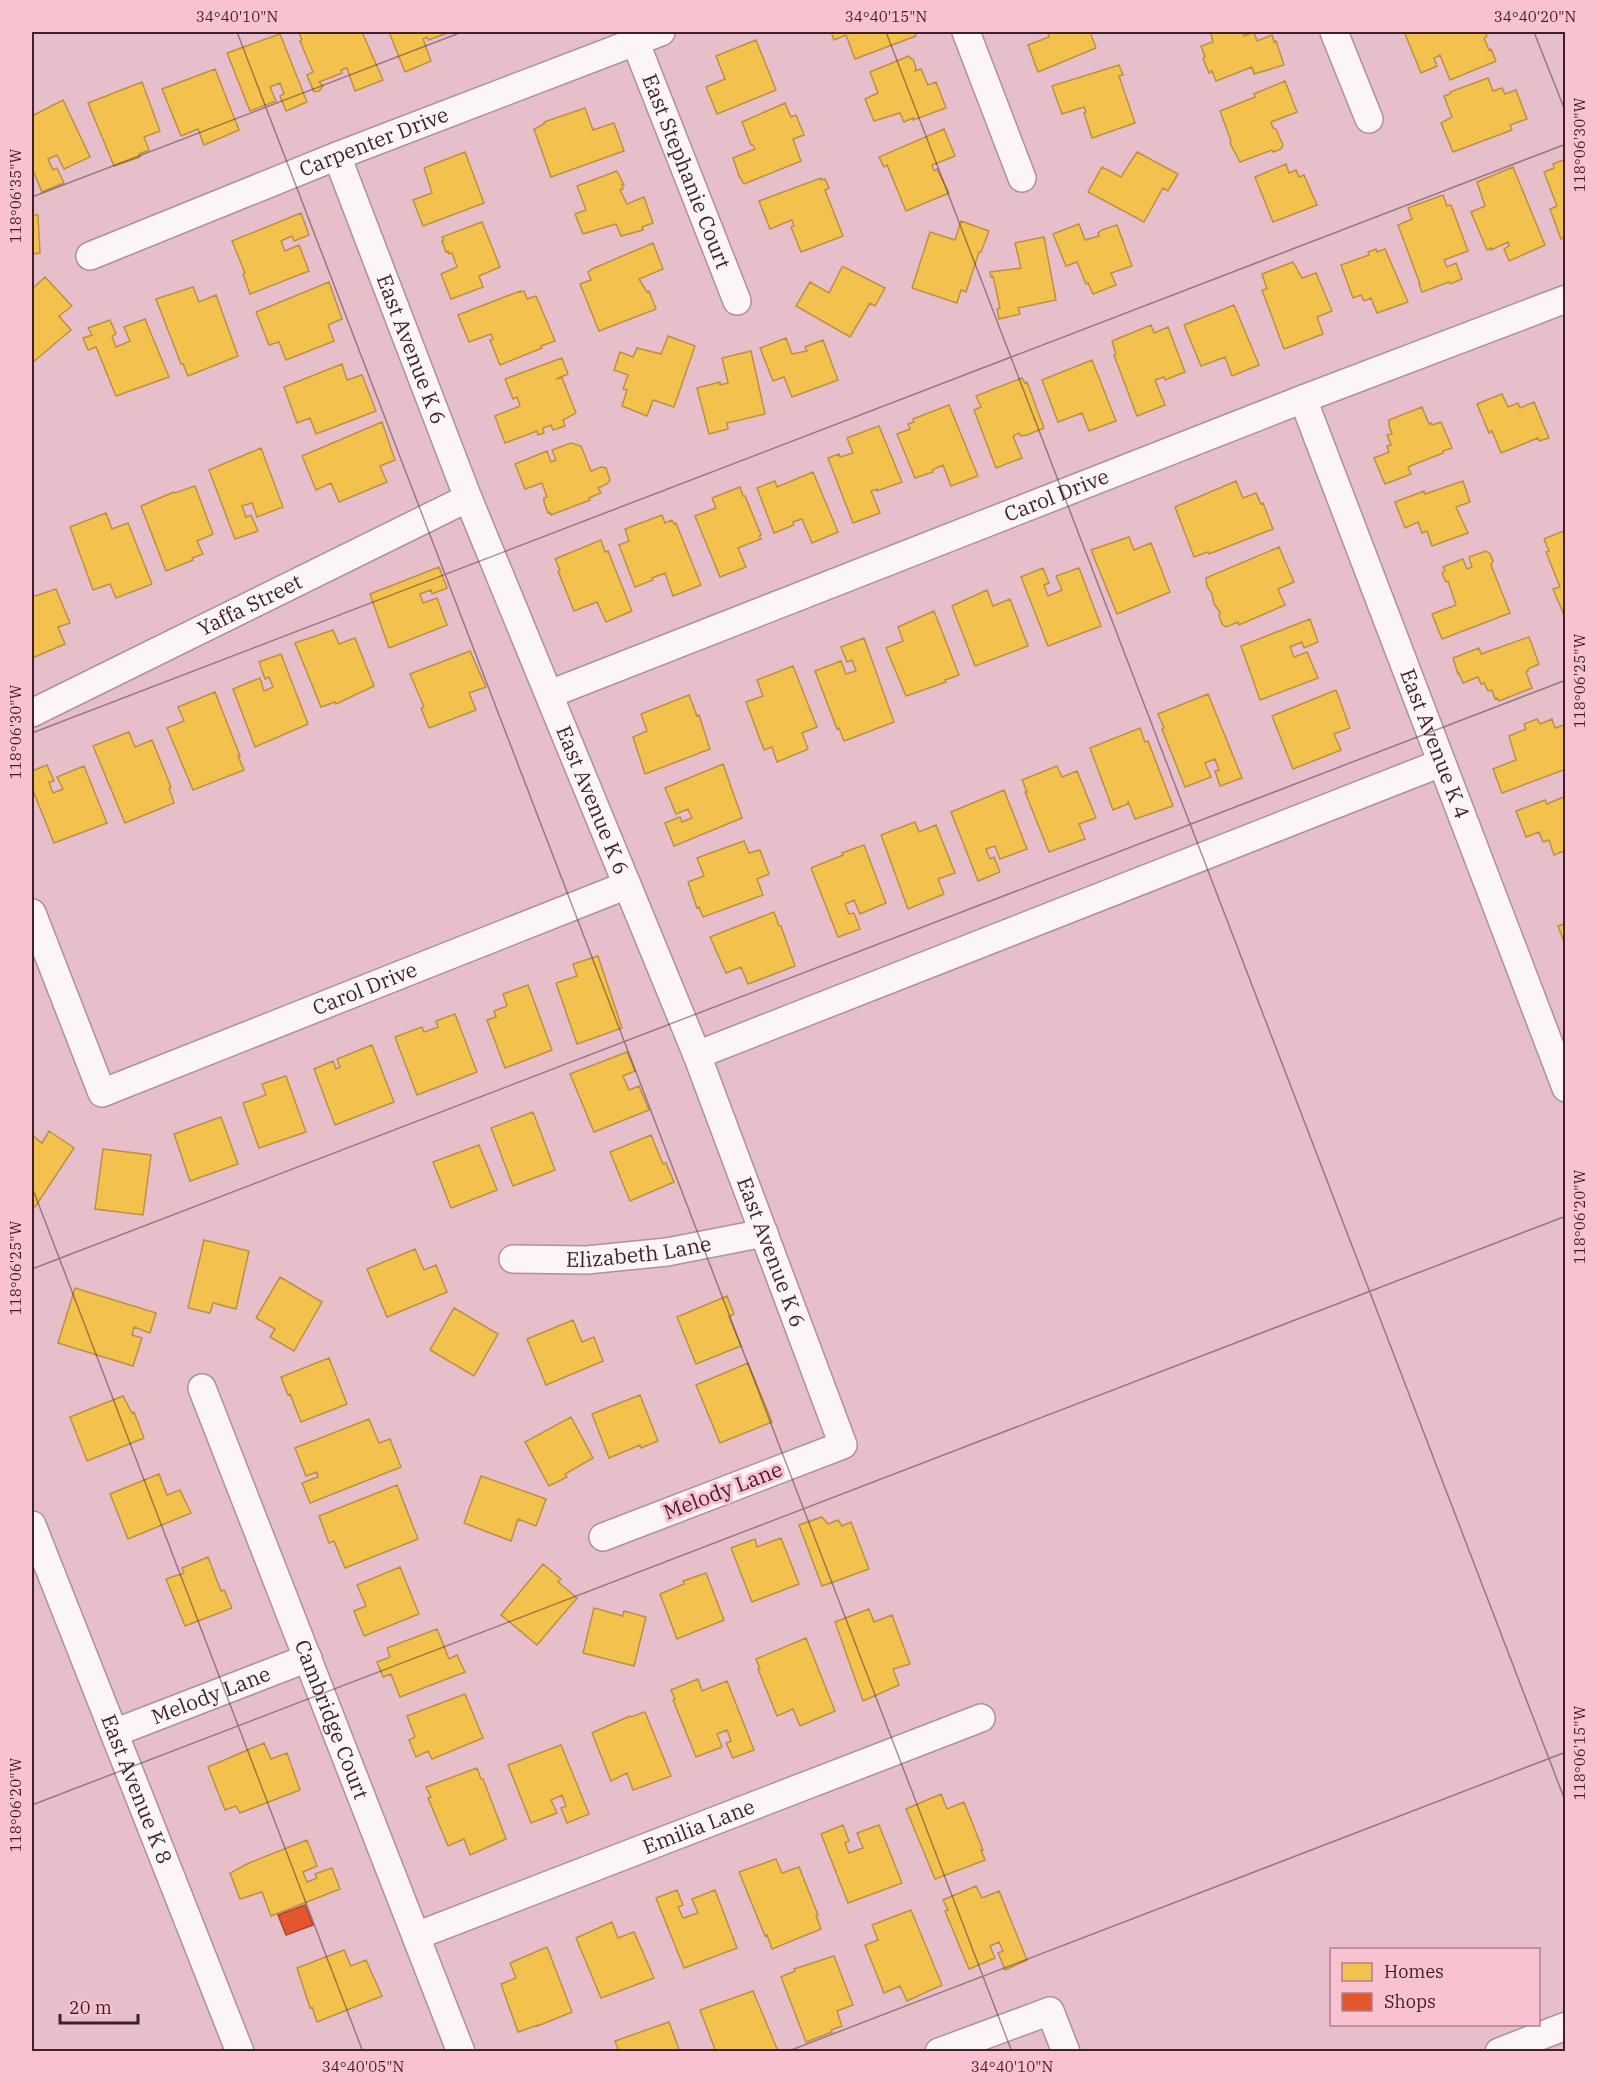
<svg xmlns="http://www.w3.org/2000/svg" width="1597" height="2083" font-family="'IBM Plex Serif',serif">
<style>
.homes{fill:#f2c14e;stroke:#bd9043;stroke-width:1.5}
.shops{fill:#e4572e;stroke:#b3462d;stroke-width:1.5}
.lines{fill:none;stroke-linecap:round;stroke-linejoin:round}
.minor-casing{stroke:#b09099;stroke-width:30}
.minor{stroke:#fbf5f7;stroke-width:27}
.ticks{fill:none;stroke:#411f2a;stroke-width:1.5;stroke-opacity:0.45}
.labels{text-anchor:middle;stroke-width:6;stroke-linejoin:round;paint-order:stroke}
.street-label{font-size:21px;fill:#411f2a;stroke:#f9c2d0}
.neatline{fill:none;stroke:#411f2a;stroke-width:2}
.ticks-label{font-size:15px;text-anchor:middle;fill:#411f2a}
</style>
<rect width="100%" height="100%" fill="#e6bfca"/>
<!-- homes -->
<path class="homes" d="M302,32H362L383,80L355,91L347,68L341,70L342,73L319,82L323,86L319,91L314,92L307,75L313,72L300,41L302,40L299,33Z
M389,32H451L428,40L427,37L423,39L431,61L405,72Z
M831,32H914L916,36L855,59L846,35L834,40Z
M1045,32H1090L1096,48L1038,72L1028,45L1049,37L1048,32Z
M1217,32H1243L1244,36L1254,32L1257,41L1272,35L1274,42L1276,41L1284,65L1254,74L1252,67L1216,81L1212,71L1209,73L1203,58L1205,57L1201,46L1213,42L1211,34Z
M1411,32H1485L1487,36L1484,38L1489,50L1491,49L1496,61L1450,80L1440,55L1434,58L1437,66L1421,73L1405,34Z
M280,34L307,102L286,111L280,96L284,94L280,83L270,87L276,101L250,111L227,53Z
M756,40L776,90L717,114L706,87L725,79L716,56Z
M909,56L911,59H913L916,68L915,71L921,69L928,85L936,82L946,108L913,120V118L904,122L900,113L874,121L865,99L878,93L870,72Z
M1119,65L1123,75L1119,76L1135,123L1092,138L1084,113L1086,112L1084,107L1062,114L1052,86Z
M215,69L239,130L204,145L198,129L181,136L162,89Z
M1488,78L1493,91L1502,88L1505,94L1516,90L1527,119L1510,125L1512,130L1453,152L1441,123L1452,117L1444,96L1450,94V92Z
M1285,81L1297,112L1271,122L1273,128L1276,129L1283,145L1281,149L1273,152L1272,150L1240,162L1230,143L1231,141L1220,111L1255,97L1254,94Z
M142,82L160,131L144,137L149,150L139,154L140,157L114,166L88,103Z
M63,100L90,157L64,169L57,155L48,159L53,170L57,168L64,183L42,192L32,168V116Z
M785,103L791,117L796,115L804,135L793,139L801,161L744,184L739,176L733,158L755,149L753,145H751L742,122Z
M585,108L593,130L614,123L624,151L551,177L534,129L544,124V122Z
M944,129L955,156L932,165L934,171L937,169L949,193L906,211L887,165L884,167L879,157Z
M465,152L484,203L423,226L413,200L432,193L424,168Z
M1137,152L1178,174L1168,191L1163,188L1144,222L1088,192L1102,167L1121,177Z
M1566,159V237L1561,239L1550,209L1557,206L1544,172L1554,168L1553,164Z
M1286,164L1289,173L1296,170L1299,177L1304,175L1317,205L1273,222L1255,177Z
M1513,167L1545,245L1509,261L1504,249L1509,246L1508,242L1491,250V248L1487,250L1471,212L1485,206L1477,182Z
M617,171L624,185H622L623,189L620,190L627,204L644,197L653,223L642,227L643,230L621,236L616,224L583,234L575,214L586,210L577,186Z
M821,178V180L825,179L829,188L825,190L843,236L801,252L791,227L794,226L792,220L770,229L759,201Z
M1443,195L1447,206L1451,205L1468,251L1444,260L1447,267L1456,263L1462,279L1450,284L1449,282L1422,292L1419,284H1420L1398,225L1412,219L1408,208Z
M301,213L309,235L294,241L292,236L281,241L285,251L299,245L309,271L250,294L243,274L245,273L232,241Z
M32,215H38L40,253L32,254Z
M961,221L989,231L981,252H979L966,292L961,290L957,303L912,288L930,232L955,240Z
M482,222L500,267L479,276L483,287L451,299L441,274L457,267L452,253L449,254L448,251L446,252L442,241L444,240L442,237Z
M1079,224L1085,240L1099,236L1098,233L1102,230L1117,225L1132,266L1111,273L1116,285L1093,294L1088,283L1086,284L1077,262L1066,266L1053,234Z
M1044,237L1056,300L1018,308L1020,314L999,319L997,309L1000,308L993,276L991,277L990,272L1021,268L1015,243Z
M653,243L663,269L639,279L647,292L649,291L656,309L599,331L580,284L591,280L588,272L592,269Z
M1376,249L1377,252L1385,249L1408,302L1377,313L1371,298L1364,301L1361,295L1353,298L1341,265L1369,255L1368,252Z
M1293,262L1302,278L1316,273L1332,311L1317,317L1323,334L1284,349L1262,290L1267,289L1262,274Z
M842,267H844L885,288L875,306L870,303L850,337L796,306L810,282L829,293Z
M45,277L72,306L59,316L71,330L32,363V289Z
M329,282L342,319L328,325L334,341L286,360L279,342L269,345L256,312Z
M193,287L199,302L216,295L238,356L188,376L183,364H181L156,299Z
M520,291V292L524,291L527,299L536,296L555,341L541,346L542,348L500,365L490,340L493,339L491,334L469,342L458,315Z
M1234,305L1259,365L1232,376L1225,357L1201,366L1184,325Z
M145,319L169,377L116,396L96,347L88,350L83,338L92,335L88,328L110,320L116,334L112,336L116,347L130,341L124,327Z
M1151,325L1154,333L1168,327L1185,372L1165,380L1164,377L1155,380L1165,405L1137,416L1114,355L1116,354L1112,341Z
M668,336L695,346L674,407L653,400L647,416L622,406L627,390L623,389L628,375L614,370L620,352L633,357L637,348L661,354Z
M786,338L792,354L807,351L805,347L823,340L838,380L792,397L784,377L773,381L760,348Z
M751,351L765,414L727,423L728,429L709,434L697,388L720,382V385L728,383L722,358Z
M562,358L568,374L556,379L562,378L576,413L563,420L565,426L553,430L551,425L543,428L544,433L538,435L537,431L505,443L495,416L520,406L517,397L513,399L505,379Z
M1092,360L1116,421L1089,431L1082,413L1058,422L1042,380Z
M342,364L347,380L362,375L376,411L316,434L310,418L297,423L284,387Z
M1022,378L1025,383L1027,382L1044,428L1027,435L1020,436L1019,433L1013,436L1022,458L996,468L974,410L981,407L976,396Z
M1502,394L1508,407L1518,403L1520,408L1534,402L1549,438L1539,441L1538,438L1501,453L1492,431L1489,433L1477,404Z
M949,405L978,476L951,486L943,465L932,470L933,472L915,478L897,434L910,429L908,424L914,422L913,419Z
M1422,407L1429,424L1431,423L1432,425L1441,422L1452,448L1443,451V453L1408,467L1411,474L1385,484L1374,458L1389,452L1387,446L1391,445L1387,435L1392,434L1389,426V420Z
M382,422L395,460L380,466L387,482L339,502L331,483L316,490L302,456Z
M879,426L902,482L877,491V489L871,491L880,513L853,523L828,458L839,454L840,457L853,453L847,438Z
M571,443L581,446L591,471L601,467L606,468L610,480L607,484L598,488L601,493L589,498L590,500L551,515L550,512L548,513L544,502V498L547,497L542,483L525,489L515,464L547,451L551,462L556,460L552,450Z
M261,448L283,507L257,517L252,503L242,506L246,517L251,515L258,531L235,539L209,470Z
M813,472L838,532L812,543L802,519L793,522L794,525L774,533L757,488L775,481L777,487Z
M1236,481L1243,498L1256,493L1261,504L1263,503L1273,529L1209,554L1208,552L1194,557L1175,507Z
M1463,481L1470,502L1456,507L1468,533L1432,546L1427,531L1422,533L1418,522L1405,528L1395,502L1424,491L1425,494Z
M195,486L213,534L197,541L203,554L192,558L193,560L166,571L141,506L174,492L175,493Z
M740,487L743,496H745L761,535L759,536L761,539L738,548L746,567L720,577L695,516L716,508L712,498Z
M106,513L112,529L128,523L152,584L116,598L110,584L93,590L70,527Z
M662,515L665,523L672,520L674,524L676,523L701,585L673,596L665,573L652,578L653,580L635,587L619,545L629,541L625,529Z
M1566,530V615H1564L1553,589L1560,587L1546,552L1549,551L1544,539Z
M1129,537L1134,550L1151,543L1170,592L1117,614L1091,550Z
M601,540L605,552L608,551L632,611L606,622L597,602L574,611L558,571L560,570L555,559Z
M1279,547L1294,582L1278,589L1285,605L1239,625L1238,622L1226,627L1222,624L1219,616L1220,612L1214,604L1212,594L1207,586L1206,578Z
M1486,551L1490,554L1493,561L1491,565L1510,613L1442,639L1432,614L1456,605L1448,581L1446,582L1442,573L1445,571L1443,567L1463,559L1467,569L1472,567L1469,557Z
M439,567L447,588L432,594L431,590L420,594L423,603L437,598L447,625L389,648L370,594Z
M1043,568L1049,583L1044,585L1048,596L1062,590L1056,576L1079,568L1101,626L1048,646L1021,577Z
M56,589L70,623L58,627L65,644L32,658V597Z
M987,590L993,606L1010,599L1028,646L975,666L952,606Z
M934,611L959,675L945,680L946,682L906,696L886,648L903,641L898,627Z
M1310,619L1318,642L1304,648L1302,642L1290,647L1294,657L1307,652L1318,678L1260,700L1241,646Z
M333,630L339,644L355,638L374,686L336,704L335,702L321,707L295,643Z
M1529,637L1539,664L1528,669V671L1526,672L1532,688L1499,701L1497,698L1495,699L1492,690L1488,691L1484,683L1481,684L1478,677L1463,683L1459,673L1458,674L1453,658L1479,648L1481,654Z
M864,638L894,722L844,741L839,728L837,729L815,671L841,661L846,674L856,671L852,660L847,662L841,647Z
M470,651L486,687L469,693L476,710L429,728L421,708L424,707L410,674Z
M281,654L308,724L255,747L233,689L260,678L264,691L273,687L269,677L265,679L259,662Z
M793,666L817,727L802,733L808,749L777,762L772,747L764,750L746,702L763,696L757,680Z
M1336,690L1350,728L1334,734L1341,750L1293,769L1272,716Z
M215,692L240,756H238L244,770L193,790L167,728L184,721L178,707Z
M1208,694L1242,778L1220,786L1215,771L1219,770L1215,759L1205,763L1211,777L1185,787L1162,729L1164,728L1158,714Z
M689,695L697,716L699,715L710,749L645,774L633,737L647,731L641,714Z
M1537,719L1540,724L1552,719L1555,728L1566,724V769L1502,793L1493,769L1516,760L1509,736L1526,729L1524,724Z
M1140,728L1145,742L1148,741L1173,806L1135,819L1128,801V804L1113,810L1090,748Z
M129,732L135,747L152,740L171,787L169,788L174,803L125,823L93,746Z
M723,764L742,818L674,846L665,823L680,817L682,822L692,818L688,809L676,814L665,788Z
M47,765L54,781L49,782L53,793L63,789L57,777L84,766L107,823L54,843L32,788V771Z
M1057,766L1062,777L1077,771L1096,818L1079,824L1085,839L1049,852L1025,792H1027L1022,780Z
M1004,790L1027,849L1000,859L995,846L986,849L990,859L994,857L1000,872L978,881L951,812Z
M1566,796V850L1554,855L1549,840L1543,842L1539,832L1526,837L1516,811L1545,800L1547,804Z
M915,822L919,832L936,825L955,873L938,879L944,894L908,909L881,835Z
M744,841L749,853L760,850L769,874L757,879L763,895L703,917L699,907L697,908L688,882L704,876L697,858Z
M864,845L886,903L860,914L854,900L845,904L849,914L854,913L860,929L838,937L811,868L843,855L842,853Z
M774,912L779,926H781L795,966L748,984L741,967L726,973L710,937Z
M1566,923V947L1558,926Z
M598,956L622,1028L577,1044L556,983L577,976L573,964Z
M528,985L552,1050L505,1068L487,1020L496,1017L494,1011L507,1006L503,994Z
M455,1014L477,1072L417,1095L395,1037L422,1027L424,1032L438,1027L436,1021Z
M372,1045L394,1102L335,1125L314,1069L333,1061L336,1069L340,1067L337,1059Z
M627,1052L635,1071L623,1076L629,1090L639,1086L649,1110L594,1132L570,1074Z
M286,1076L306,1132L259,1148L243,1103L266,1095L262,1084Z
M533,1112L555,1170L513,1186L491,1128Z
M221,1117L238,1164L190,1181L174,1134Z
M49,1131L74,1148L35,1207L32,1205V1135L42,1143Z
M651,1135L663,1164L666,1163L674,1182L630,1201L610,1152Z
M479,1145L497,1190L451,1208L433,1162Z
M103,1149L151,1155L143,1215L95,1209Z
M204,1240L249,1251L236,1309L213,1303L210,1313L188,1308Z
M415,1249L424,1270L436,1265L447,1292L387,1317L367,1269Z
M280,1277L322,1302L294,1351L270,1337L275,1329L256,1318Z
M75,1288L156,1313L150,1333L134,1327L132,1335L142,1338L133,1366L58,1343Z
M727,1296L734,1314L729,1317L741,1346L696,1364L677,1317Z
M454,1308L498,1334L474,1376L430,1350Z
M573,1320L582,1342L594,1337L603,1361L546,1385L527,1339Z
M329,1358L347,1404L301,1422L290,1394L288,1395L281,1377Z
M748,1363L772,1422L720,1443L696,1385Z
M640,1395L658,1441L641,1448L640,1445L609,1458L592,1414Z
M123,1396L132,1413L134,1412L144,1438L87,1461L70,1417Z
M571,1417L593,1458L565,1474L567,1477L549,1486L525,1442Z
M369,1419L379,1443L390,1439L401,1467L310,1503L302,1483L318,1477L317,1472L306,1476L295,1448Z
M159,1474L167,1495L180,1490L191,1513L128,1539L110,1494Z
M481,1476L546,1499L536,1526L518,1519L511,1541L464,1523Z
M397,1485L418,1539L345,1568L334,1541L329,1543L319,1516Z
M822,1517L828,1524L838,1520L842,1526L851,1522L869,1569L822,1586L799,1525Z
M781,1538L799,1584L752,1602L731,1548L755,1539L757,1547Z
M208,1557L221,1591L224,1590L232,1608L185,1626L166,1579L184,1573L182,1568Z
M543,1564L561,1579L558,1582L577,1598L537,1645L501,1615Z
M400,1567L419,1614L364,1636L354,1611L366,1606L357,1585Z
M706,1573L724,1620L677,1639L660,1594L684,1584L683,1581Z
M594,1608L623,1616L624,1611L646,1617L634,1666L583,1653Z
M869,1609L874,1622L892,1615L910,1664L893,1669L899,1685L863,1701L835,1622Z
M437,1629L449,1659L457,1655L465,1672L400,1697L391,1674L383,1677L377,1662L390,1657L387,1648Z
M806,1638L835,1711L800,1726L793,1709L777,1716L758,1669H760L756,1659Z
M698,1679L702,1691L727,1681L754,1750L733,1758L726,1743L731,1741L727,1730L717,1734L722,1747L696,1757L673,1700L675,1699L671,1690Z
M465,1694L483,1738L432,1759L428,1751L416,1757L409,1740L415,1737L407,1716Z
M645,1712L671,1776L633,1790L627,1773L611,1781L592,1733L630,1716L631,1717Z
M264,1743L271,1759L287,1753L300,1790L240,1813L236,1806L225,1810L208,1767Z
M561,1745L589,1814L567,1823L561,1808L566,1806L562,1795L551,1800L557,1813L531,1823L508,1765Z
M477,1768L481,1779H483L506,1839L470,1855L464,1839L448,1846L428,1798L431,1797L426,1787Z
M941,1794L947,1809L964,1802L983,1850H981L985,1860L935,1879L906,1809Z
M843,1825L849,1841L845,1843L849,1853L863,1848L857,1833L879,1825L902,1883L848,1903L821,1834Z
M307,1840L317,1866L303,1872L307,1882L317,1878L315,1874L332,1868L340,1889L271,1916L262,1892L240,1899L230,1873L249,1863Z
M776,1859L782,1873L799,1867L818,1915H816L821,1929L772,1949L767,1935L765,1936L739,1872Z
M976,1886L982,1898L999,1891L1027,1960L1005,1970L998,1953L1003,1951L999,1942L990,1946L995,1958L969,1969L945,1911L948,1910L943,1900Z
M677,1890L683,1905L678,1907L683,1918L698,1913L692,1899L715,1890L737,1948L684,1968L656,1898Z
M911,1910L942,1985L907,2001L900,1986L884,1993L865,1945L878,1940L872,1925Z
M612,1922L618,1938L634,1932L654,1978L601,1998L576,1938Z
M547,1947L572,2012L538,2026V2025L518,2032L501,1984L516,1978L510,1963Z
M344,1950L351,1966L366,1960L382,1996L317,2022L312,2007L310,2008L297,1968Z
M834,1956L853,2005L837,2011L842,2026L831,2030L832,2032L806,2042L781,1977L795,1971L794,1969Z
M753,1991L778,2051L716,2052L700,2010Z
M669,2022L680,2052H619L615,2041Z"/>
<!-- shops -->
<path class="shops" d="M305,1905L313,1925L286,1935L278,1915Z"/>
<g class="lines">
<!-- minor casing -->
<g class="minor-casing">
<g id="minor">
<path d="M966,32L1022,178"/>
<path d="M1334,32L1369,119"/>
<path id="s1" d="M635,41L737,301"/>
<path id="s2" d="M337,156L468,498L697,1055L843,1445L603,1537"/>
<path id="s3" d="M90,256L337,156L661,32"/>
<path id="s4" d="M1303,399L1566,1088"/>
<path id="s5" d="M550,694L1303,399L1566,299"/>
<path id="s6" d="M32,713L468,498"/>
<path id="s7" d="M32,913L102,1093L627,885"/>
<path d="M697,1055L1441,763"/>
<path id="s8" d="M513,1259L587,1260L667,1252L764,1233"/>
<path id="s9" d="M202,1388L461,2052"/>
<path id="s10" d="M32,1525L240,2052"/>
<path id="s11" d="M114,1733L308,1658"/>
<path id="s12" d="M416,1936L981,1718"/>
<path d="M939,2052L1050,2011L1066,2052"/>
<path d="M1499,2052L1566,2026"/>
</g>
</g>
<!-- minor -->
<use href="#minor" class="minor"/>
</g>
<!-- ticks -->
<path class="ticks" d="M237,32L1012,2052M886,32L1566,1803M1534,32L1566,113M32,197L462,32M32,733L1566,144M32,1187L363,2052M32,1269L1566,680M32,1805L1566,1216M786,2052L1566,1752"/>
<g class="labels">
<!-- street labels -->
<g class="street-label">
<text dy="7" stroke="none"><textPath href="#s3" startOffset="306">Carpenter Drive</textPath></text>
<text dy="7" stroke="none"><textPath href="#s1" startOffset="140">East Stephanie Court</textPath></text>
<text dy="7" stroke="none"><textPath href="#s2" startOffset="207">East Avenue K 6</textPath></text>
<text dy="7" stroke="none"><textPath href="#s5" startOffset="544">Carol Drive</textPath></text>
<text dy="7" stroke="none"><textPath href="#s6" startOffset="243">Yaffa Street</textPath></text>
<text dy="7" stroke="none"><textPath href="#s4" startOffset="369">East Avenue K 4</textPath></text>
<text dy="7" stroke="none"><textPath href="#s2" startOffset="693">East Avenue K 6</textPath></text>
<text dy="7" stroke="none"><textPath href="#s7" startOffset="476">Carol Drive</textPath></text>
<text dy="7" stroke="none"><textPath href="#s8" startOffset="126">Elizabeth Lane</textPath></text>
<text dy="7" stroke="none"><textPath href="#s2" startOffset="1179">East Avenue K 6</textPath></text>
<text transform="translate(723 1491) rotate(-21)" y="7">Melody Lane</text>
<text dy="7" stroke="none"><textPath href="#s11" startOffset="104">Melody Lane</textPath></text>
<text dy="7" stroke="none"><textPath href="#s9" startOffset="356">Cambridge Court</textPath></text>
<text dy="7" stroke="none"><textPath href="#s10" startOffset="284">East Avenue K 8</textPath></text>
<text dy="7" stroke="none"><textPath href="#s12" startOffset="303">Emilia Lane</textPath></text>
</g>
</g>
<!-- border -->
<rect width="1597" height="2083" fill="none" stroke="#f9c2d0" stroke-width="66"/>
<!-- legend -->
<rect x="1330" y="1948" width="210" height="78" fill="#f9c2d0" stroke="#af818e" stroke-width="1.5"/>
<rect x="1342" y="1963" width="30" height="18" fill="#f2c14e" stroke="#af818e" stroke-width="1.5"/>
<text x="1384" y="1978" font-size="18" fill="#411f2a">Homes</text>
<rect x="1342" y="1993" width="30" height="18" fill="#e4572e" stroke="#af818e" stroke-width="1.5"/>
<text x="1384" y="2008" font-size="18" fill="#411f2a">Shops</text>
<!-- scale -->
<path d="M60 2014v9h78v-9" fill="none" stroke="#411f2a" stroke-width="3"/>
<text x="69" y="2014" font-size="18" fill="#411f2a" stroke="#f9c2d0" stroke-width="4.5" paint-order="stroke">20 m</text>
<rect x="33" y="33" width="1531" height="2017" class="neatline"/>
<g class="ticks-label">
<text x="237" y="22">34°40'10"N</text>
<text x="886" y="22">34°40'15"N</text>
<text x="1535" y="22">34°40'20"N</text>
<text transform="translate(1580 145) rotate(-90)" y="5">118°06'30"W</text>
<text transform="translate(16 196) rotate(-90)" y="5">118°06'35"W</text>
<text transform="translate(1580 681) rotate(-90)" y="5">118°06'25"W</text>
<text transform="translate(16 732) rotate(-90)" y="5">118°06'30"W</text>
<text transform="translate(1580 1217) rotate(-90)" y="5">118°06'20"W</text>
<text transform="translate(16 1268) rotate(-90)" y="5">118°06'25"W</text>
<text transform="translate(1580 1753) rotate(-90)" y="5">118°06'15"W</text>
<text transform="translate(16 1805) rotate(-90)" y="5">118°06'20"W</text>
<text x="363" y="2072">34°40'05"N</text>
<text x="1012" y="2072">34°40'10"N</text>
</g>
</svg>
